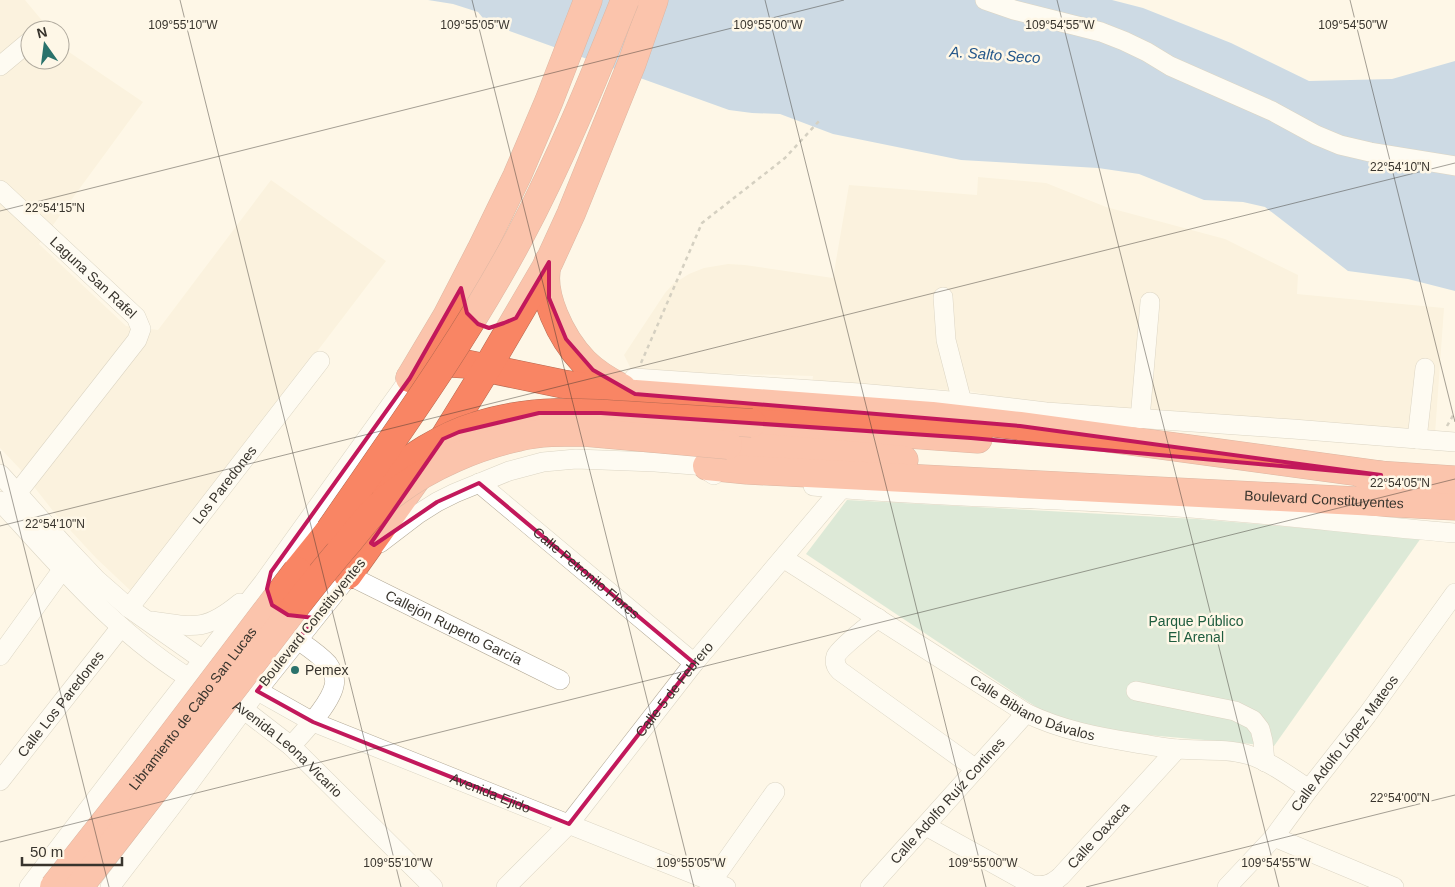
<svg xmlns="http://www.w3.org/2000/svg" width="1455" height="887" font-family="Helvetica,sans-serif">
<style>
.built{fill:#f9ecd2}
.green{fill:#b6d7c3}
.water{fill:#93b7e0}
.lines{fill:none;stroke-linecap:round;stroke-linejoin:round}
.minor-casing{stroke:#b4ab99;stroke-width:20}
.highway-casing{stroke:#b56951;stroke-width:29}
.path{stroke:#a49f93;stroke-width:2.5;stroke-dasharray:4 4;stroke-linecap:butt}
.minor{stroke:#fff;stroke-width:19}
.highway{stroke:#f98564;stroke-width:28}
.highway-bridge-casing{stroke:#b56951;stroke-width:29;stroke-linecap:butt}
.highway-bridge{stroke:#f98564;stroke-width:28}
.marked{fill:none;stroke:#c2185b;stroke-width:4;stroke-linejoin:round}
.ticks{fill:none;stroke:#38342d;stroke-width:1;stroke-opacity:0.45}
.poi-dot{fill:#2a726b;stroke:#fef7e7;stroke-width:2}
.labels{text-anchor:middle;stroke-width:5;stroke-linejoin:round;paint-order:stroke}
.street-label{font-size:14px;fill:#38342d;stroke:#fef7e7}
.park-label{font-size:14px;fill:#1e5c3e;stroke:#fef7e7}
.poi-label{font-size:14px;fill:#38342d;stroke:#fef7e7;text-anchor:start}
.water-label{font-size:15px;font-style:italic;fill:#24578a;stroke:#fef7e7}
.ticks-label{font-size:12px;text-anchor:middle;fill:#38342d;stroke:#fef7e7;stroke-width:5;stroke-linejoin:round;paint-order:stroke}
</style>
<rect width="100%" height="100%" fill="#fef7e7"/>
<!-- built -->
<path class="built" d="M0,0H25L50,30H30V60H60V41L69,52L143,102L39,244L126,326L158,330L271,180L386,261L133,593L96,558L57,516L20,469L0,448Z
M978,177L1046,183L1106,207L1225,239L1298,275L1297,294L1444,308L1435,434L1028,403L969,391L812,383L813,376L632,371L624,355L665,293L673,284L689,274L704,268L728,264L745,265L833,278L849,185L977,195Z"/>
<!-- green -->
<path class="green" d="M847,500L1197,519L1421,538L1274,746L1112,732L1046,713L1022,698L806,554Z"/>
<!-- water -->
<path class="water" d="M428,0H1112L1143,8L1231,43L1309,81L1392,79L1455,61V291L1408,279L1348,271L1265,207L1243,202L1204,200L1139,174L1098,168L961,160L833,134L780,114L752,113L729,110L487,23L478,12L453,4Z"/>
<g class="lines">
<!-- minor casing -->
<g class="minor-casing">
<g id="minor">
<path d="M985,0L1014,10L1101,32L1124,41L1147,52L1170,66L1272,111L1316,135L1340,145L1370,152L1455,166"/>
<path d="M0,66L30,41"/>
<path id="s1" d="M0,190L136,317L141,329L137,340L18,492"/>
<path d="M943,297L946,340L962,402"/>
<path d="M634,378L859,393L962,402L1046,412L1293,429L1455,442"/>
<path d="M1140,419L1150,302"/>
<path d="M1417,439L1425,368"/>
<path id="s2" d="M0,474L63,544L97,580L129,608L203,660L313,722L726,887"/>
<path id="s3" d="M479,483L694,663"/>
<path d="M813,486C920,497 1027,497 1134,504C1242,510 1348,524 1455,533"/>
<path d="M0,501C61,568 120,638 199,684"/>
<path d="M380,543L418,514L437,502L455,493L509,471L543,462L576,459L655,462L707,466L708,471L714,475"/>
<path id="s4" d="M783,558L1026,713C1061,730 1098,737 1136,743C1150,745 1163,748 1177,749C1201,751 1226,748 1249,755C1271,762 1290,777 1309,789"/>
<path id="s5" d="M348,575L560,680"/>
<path id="s6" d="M129,608L320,361"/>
<path d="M878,618C869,625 839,649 836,656C834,662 836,667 840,671L976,769"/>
<path d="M152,621C193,627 205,632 240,603"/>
<path d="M0,656L62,570"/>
<path d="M1136,691L1235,711L1253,720L1260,729L1263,741L1265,762"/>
<path id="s7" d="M234,704L243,709L291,746L433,887"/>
<path d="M291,746C304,732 330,704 334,686C336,679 332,670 328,664C320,655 308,647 298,640"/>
<path id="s8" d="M0,781L121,627"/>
<path id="s9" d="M926,826L1032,885C1045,887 1052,884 1061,876L1177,749"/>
<path d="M1274,837L1394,887"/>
<path d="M712,881L775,792"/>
<path d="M29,887L157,719L263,583L410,378"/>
<path d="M110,887L185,789L257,691L355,568"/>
<path id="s10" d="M506,887L569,824L694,663L841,489"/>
<path id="s11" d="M870,887L1026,713"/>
<path id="s12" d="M1227,887L1274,837L1309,789L1367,715L1455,593"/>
</g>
</g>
<!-- highway casing -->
<g class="highway-casing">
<g id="highway">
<path d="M548,262C538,293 562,339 584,362C595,373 608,381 622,388"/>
<path d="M410,378L425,368L433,365L449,363L466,364L563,384L635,394L932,416L1020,426L1381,475"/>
<path d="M410,378L447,316L481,250L517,176L549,101L588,0"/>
<path d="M752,423L978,439"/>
<path d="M728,445L904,460"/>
<path id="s13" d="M707,466L747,470L1455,506"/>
<path d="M1362,474L1455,480"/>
<path d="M297,571L330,530"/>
<path d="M348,575L432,457L487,368L549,262L571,214L632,63L654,0"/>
</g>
</g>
<!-- path -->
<path class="path" d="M641,363L702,223L785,158L820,120
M1447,426L1455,412"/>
<!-- minor -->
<use href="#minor" class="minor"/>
<!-- highway -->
<use href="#highway" class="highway"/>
<!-- highway-bridge casing -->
<g class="highway-bridge-casing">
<g id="highway-bridge">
<path d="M381,481C410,458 440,437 476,426C529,408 584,412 638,416C676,418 714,421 752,423"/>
<path d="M330,530C396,434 464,341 519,238C560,161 593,80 625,0"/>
<path id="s14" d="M54,887L146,770L297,571"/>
<path d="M79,887C144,804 209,720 273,636C298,603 322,572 349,541C363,524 377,505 396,492C430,466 477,446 519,437C540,432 562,432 583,432L728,445"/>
</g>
</g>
<!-- highway-bridge -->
<use href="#highway-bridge" class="highway-bridge"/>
</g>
<!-- marked area -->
<path d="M0 0H1455V887H0ZM549,262V298L566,339L593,370L635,394L1020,426L1381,475L971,438L601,413H539L459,432L443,439L371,543L374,545L437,502L479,483L694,663L569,824L313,722L257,691L315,618L288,615L272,605L267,589L271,572L410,378L461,288L467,313L478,324L489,328L504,323L516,318Z" fill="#fef7e7" fill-opacity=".55" fill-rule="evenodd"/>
<path class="marked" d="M549,262V298L566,339L593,370L635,394L1020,426L1381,475L971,438L601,413H539L459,432L443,439L371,543L374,545L437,502L479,483L694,663L569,824L313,722L257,691L315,618L288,615L272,605L267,589L271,572L410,378L461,288L467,313L478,324L489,328L504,323L516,318Z"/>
<!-- ticks -->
<path class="ticks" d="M180,0L401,887M472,0L694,887M765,0L986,887M1057,0L1279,887M1350,0L1455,422M0,211L844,0M0,451L109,887M0,526L1455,163M0,842L1455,479M1086,887L1455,795"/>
<!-- markers -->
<circle class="poi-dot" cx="295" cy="670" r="5"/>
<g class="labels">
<!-- street labels -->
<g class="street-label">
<text dy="5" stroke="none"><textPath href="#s1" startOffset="128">Laguna San Rafel</textPath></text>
<text dy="5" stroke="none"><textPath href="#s6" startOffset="156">Los Paredones</textPath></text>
<text dy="5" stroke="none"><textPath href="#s13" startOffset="618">Boulevard Constituyentes</textPath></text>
<text dy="5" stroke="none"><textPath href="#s3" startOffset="140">Calle Petronilo Flores</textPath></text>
<text transform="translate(312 622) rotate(-51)" y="5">Boulevard Constituyentes</text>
<text dy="5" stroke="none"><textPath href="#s5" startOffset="118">Callejón Ruperto García</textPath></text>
<text dy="5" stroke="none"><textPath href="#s10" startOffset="260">Calle 5 de Febrero</textPath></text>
<text dy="5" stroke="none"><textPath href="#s8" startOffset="98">Calle Los Paredones</textPath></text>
<text dy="5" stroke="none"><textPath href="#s4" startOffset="292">Calle Bibiano Dávalos</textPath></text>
<text dy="5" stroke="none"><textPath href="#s14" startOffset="226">Libramiento de Cabo San Lucas</textPath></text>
<text dy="5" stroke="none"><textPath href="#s12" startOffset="186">Calle Adolfo López Mateos</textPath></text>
<text dy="5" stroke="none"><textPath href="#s7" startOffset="70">Avenida Leona Vicario</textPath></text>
<text dy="5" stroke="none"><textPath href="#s2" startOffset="594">Avenida Ejido</textPath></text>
<text dy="5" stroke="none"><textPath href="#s11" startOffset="116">Calle Adolfo Ruíz Cortines</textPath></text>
<text dy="5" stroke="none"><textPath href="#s9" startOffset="208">Calle Oaxaca</textPath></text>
</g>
<!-- park labels -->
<g class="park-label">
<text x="1196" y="626">Parque Público<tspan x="1196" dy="16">El Arenal</tspan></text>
</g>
<!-- poi labels -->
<g class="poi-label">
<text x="305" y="675">Pemex</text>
</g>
<!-- water labels -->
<g class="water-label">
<text transform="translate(995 55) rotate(4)" y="5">A. Salto Seco</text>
</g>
</g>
<g class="ticks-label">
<text x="183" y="29">109°55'10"W</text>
<text x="475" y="29">109°55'05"W</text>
<text x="768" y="29">109°55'00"W</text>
<text x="1060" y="29">109°54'55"W</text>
<text x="1353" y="29">109°54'50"W</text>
<text x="1400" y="171">22°54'10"N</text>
<text x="55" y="212">22°54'15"N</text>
<text x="1400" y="487">22°54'05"N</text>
<text x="55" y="528">22°54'10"N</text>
<text x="1400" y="802">22°54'00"N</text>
<text x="398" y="867">109°55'10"W</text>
<text x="691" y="867">109°55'05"W</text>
<text x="983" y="867">109°55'00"W</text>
<text x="1276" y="867">109°54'55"W</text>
</g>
<!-- north arrow -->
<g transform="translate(45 45) rotate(346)"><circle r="24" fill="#fef7e7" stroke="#afa99d"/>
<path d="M0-4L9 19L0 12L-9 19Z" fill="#2a726b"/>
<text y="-8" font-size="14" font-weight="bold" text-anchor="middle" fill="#38342d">N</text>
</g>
<!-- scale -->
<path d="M22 857v8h100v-8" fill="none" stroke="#38342d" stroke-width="2.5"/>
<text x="30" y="857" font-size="15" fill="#38342d" stroke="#fef7e7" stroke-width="4" paint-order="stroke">50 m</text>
</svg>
